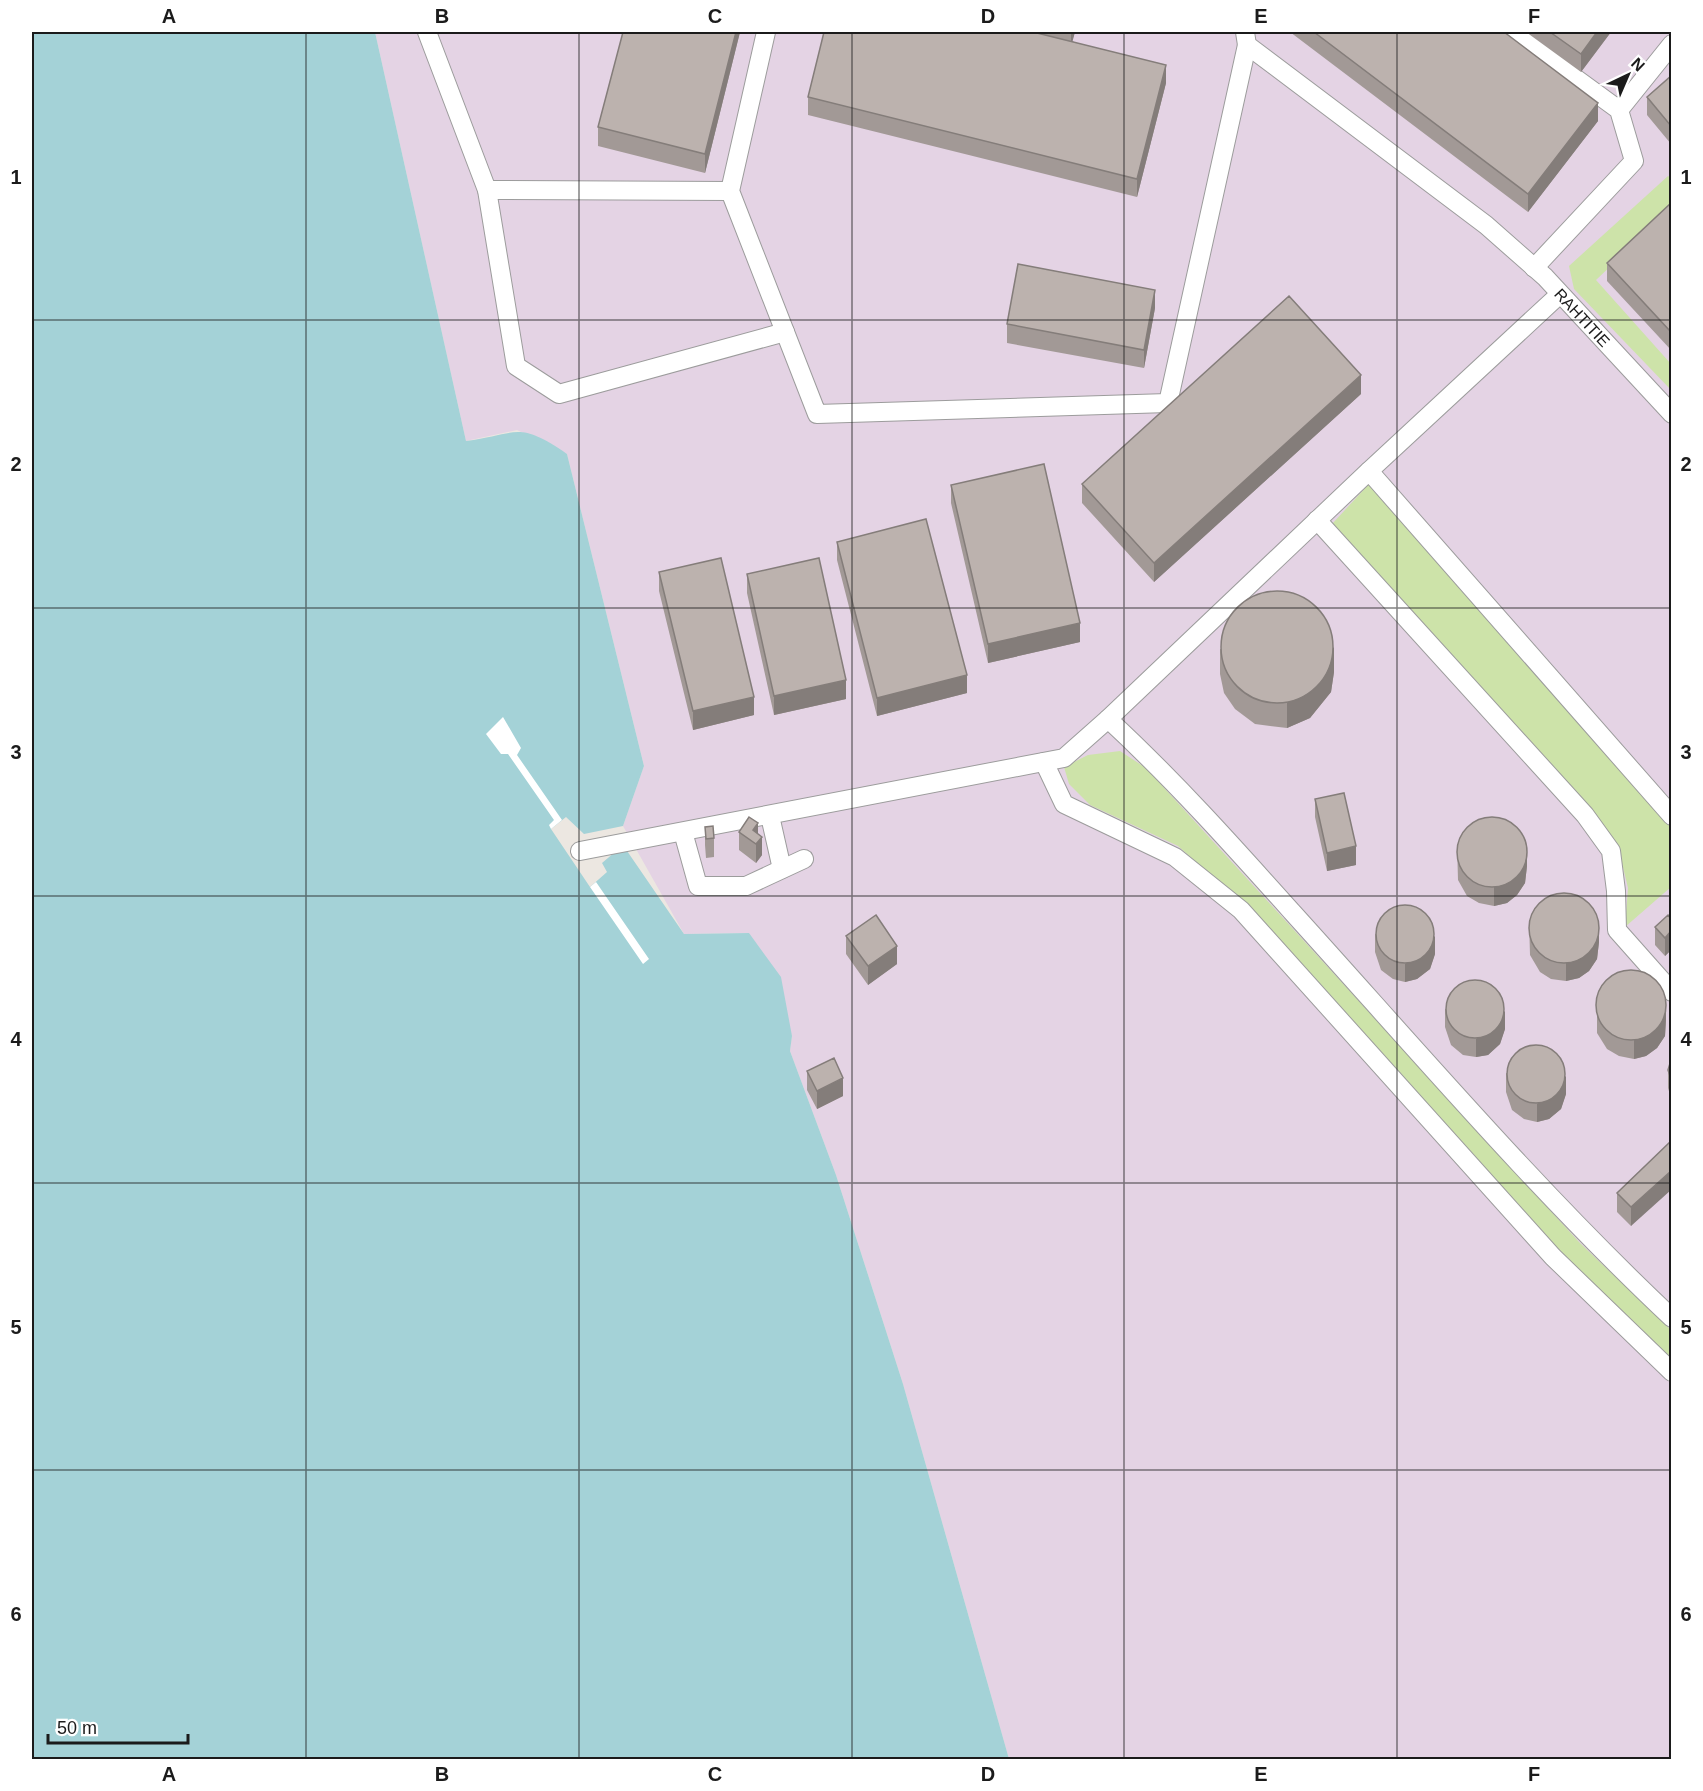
<svg xmlns="http://www.w3.org/2000/svg" width="1703" height="1791" font-family="Arial,sans-serif">
<style>
.industrial{fill:#e4d3e4}
.grass{fill:#cde3a9}
.water{fill:#a4d2d7}
.pier{fill:#fff}
.lines{fill:none;stroke-linecap:round;stroke-linejoin:round}
.minor-casing{stroke:#9c9c9c;stroke-width:20}
.minor{stroke:#fff;stroke-width:18}
.wall{fill:#a29996}
.shaded-wall{fill:#847d7a}
.building{fill:#bcb2ae;stroke:#847d7a;stroke-width:1.5}
.grid{fill:none;stroke:#1b1b1b;stroke-width:1.5;stroke-opacity:0.55}
.labels{text-anchor:middle;stroke-width:4.5;stroke-linejoin:round;paint-order:stroke}
.street-label{font-size:16px;fill:#1b1b1b;stroke:#fff}
.neatline{fill:none;stroke:#1b1b1b;stroke-width:2}
.grid-label{font-size:20px;text-anchor:middle;font-weight:bold;fill:#1b1b1b}
</style>
<rect width="100%" height="100%" fill="#ece7e1"/>
<!-- industrial -->
<path class="industrial" d="M375,32H1671V1759H1009L903,1384L836,1175L790,1051L792,1036L749,933L684,934L623,826L644,766L567,454L517,430L466,441Z"/>
<!-- grass -->
<path class="grass" d="M1668,176L1671,178V209L1596,280L1671,364V390L1574,289L1569,266Z
M1369,484L1671,824V887L1625,927L1628,888L1619,851L1332,524Z
M1120,751L1146,768L1580,1243L1671,1330V1360L1560,1254L1242,903L1178,846L1090,805L1069,784L1064,767L1088,755Z"/>
<!-- water -->
<path class="water" d="M32,32H375L466,441C519,434 517,420 567,454L644,766L623,826L584,834L566,817L551,829L590,887L607,872L602,863L615,852L625,848L684,934L749,933L781,977L792,1036L790,1051L836,1175L903,1384L1009,1759L32,1760Z"/>
<!-- pier -->
<path class="pier" d="M503,717L521,748L517,755L562,820L551,829L549,825L554,820L508,754H501L486,734Z
M596,882L649,959L643,964L590,887Z"/>
<g class="lines">
<!-- minor casing -->
<g class="minor-casing">
<g id="minor">
<path d="M427,32L487,190L516,366L559,394L785,332"/>
<path d="M766,32L730,191L817,414L1168,403L1247,45"/>
<path id="s1" d="M1245,32L1247,45L1486,225L1545,277L1672,414"/>
<path d="M1512,32L1619,110L1634,161L1534,268"/>
<path d="M1619,110L1672,44"/>
<path d="M487,190L730,191"/>
<path d="M1369,471L1560,294"/>
<path d="M1317,520L1585,815L1611,851L1616,891L1617,930L1672,992"/>
<path d="M1108,719L1369,471L1672,816"/>
<path d="M1044,762L1064,804L1175,857L1241,910L1553,1257L1672,1372"/>
<path d="M770,816L782,869"/>
<path d="M683,832L698,886H746L804,859"/>
<path d="M580,851L1064,758L1108,719C1174,780 1233,846 1293,913C1417,1050 1537,1191 1672,1318"/>
</g>
</g>
<!-- minor -->
<use href="#minor" class="minor"/>
</g>
<!-- wall -->
<path class="wall" d="M623,32H740L705,173L598,146V127Z
M824,32H1075L1072,41L1166,83L1137,197L808,115V97Z
M1290,32H1504L1598,121L1528,212Z
M1526,32H1611L1581,72Z
M1671,76V144L1647,115V97Z
M1671,203V350L1607,281V263Z
M1155,308L1144,368L1007,343V324Z
M1361,394L1154,582L1082,503V484Z
M951,485L1080,642L988,663L951,503Z
M837,542L967,693L877,716L837,560Z
M659,572L754,715L693,730L659,591Z
M747,574L846,699L774,715L747,593Z
M1220,649L1334,672L1331,692L1310,718L1287,728L1255,724L1235,709L1224,693L1220,674Z
M1315,799L1356,865L1327,871L1315,817Z
M705,827L714,838V857L706,858L705,845Z
M739,832L758,834L762,855L756,863L739,850Z
M1457,844L1527,866L1525,883L1517,895L1507,903L1494,906L1479,903L1467,896L1458,880Z
M1671,919V950L1665,956L1655,945V927Z
M1529,920L1599,942L1597,959L1589,971L1579,978L1566,981L1551,979L1540,972L1530,955Z
M1375,934L1435,954L1430,969L1417,979L1405,982L1393,979L1381,970L1375,952Z
M846,936L897,964L868,985L846,954Z
M1597,997L1666,1019L1665,1036L1657,1048L1646,1056L1634,1059L1619,1056L1607,1049L1597,1033Z
M1445,1009L1505,1029L1500,1044L1488,1055L1476,1057L1463,1055L1451,1045L1445,1027Z
M1671,1060V1098L1668,1088V1070Z
M807,1071L843,1096L817,1109L807,1090Z
M1506,1073L1566,1094L1561,1109L1549,1119L1537,1122L1524,1119L1512,1110L1506,1092Z
M1671,1141L1631,1226L1617,1212V1193Z"/>
<!-- shaded-wall -->
<path class="shaded-wall" d="M736,32H740L705,173V154Z
M1071,32H1075L1071,47Z
M1597,32H1611L1581,72V54Z
M1166,65V83L1137,197V179Z
M1598,103V121L1528,212V194Z
M1155,290V308L1144,368V350Z
M1361,375V394L1154,582V563Z
M1080,623V642L988,663V644Z
M1334,647V672L1331,692L1310,718L1287,728V703Z
M967,675V693L877,716V698Z
M846,680V699L774,715V696Z
M754,697V715L693,730V711Z
M758,823V841L753,830Z
M762,837V855L756,863V844Z
M1356,846V865L1327,871V853Z
M1527,848V866L1525,883L1517,895L1507,903L1494,906V887Z
M1599,924V942L1597,959L1589,971L1579,978L1566,981V963Z
M1671,931V950L1665,956V938Z
M1435,936V954L1430,969L1417,979L1405,982V964Z
M897,946V964L868,985V966Z
M1666,1001V1019L1665,1036L1657,1048L1646,1056L1634,1059V1040Z
M1505,1011V1029L1500,1044L1488,1055L1476,1057V1039Z
M1566,1076V1094L1561,1109L1549,1119L1537,1122V1104Z
M843,1078V1096L817,1109V1091Z
M1671,1171V1190L1631,1226V1207Z"/>
<!-- building -->
<path class="building" d="M623,32H736L705,154L598,127Z
M824,32H1033L1166,65L1137,179L808,97Z
M1314,32H1504L1598,103L1528,194Z
M1550,32H1597L1581,54Z
M1671,76V126L1647,97Z
M1671,203V332L1607,263Z
M1018,264L1155,290L1144,350L1007,324Z
M1289,296L1361,375L1154,563L1082,484Z
M1044,464L1080,623L988,644L951,485Z
M926,519L967,675L877,698L837,542Z
M721,558L754,697L693,711L659,572Z
M819,558L846,680L774,696L747,574Z
M1221 647a56 56 0 1 1 112 0a56 56 0 1 1-112 0Z
M1344,793L1356,846L1327,853L1315,799Z
M749,817L758,823L753,830L762,837L756,844L739,832Z
M1457 852a35 35 0 1 1 70 0a35 35 0 1 1-70 0Z
M713,826L714,838L706,839L705,827Z
M1529 928a35 35 0 1 1 70 0a35 35 0 1 1-70 0Z
M1376 934a29 29 0 1 1 58 0a29 29 0 1 1-58 0Z
M876,915L897,946L868,966L846,936Z
M1668,915L1671,919V931L1665,938L1655,927Z
M1596 1005a35 35 0 1 1 70 0a35 35 0 1 1-70 0Z
M1446 1009a29 29 0 1 1 58 0a29 29 0 1 1-58 0Z
M1507 1074a29 29 0 1 1 58 0a29 29 0 1 1-58 0Z
M834,1058L843,1078L817,1091L807,1071Z
M1671,1060V1079L1668,1070Z
M1671,1141V1171L1631,1207L1617,1193Z"/>
<!-- grid -->
<path class="grid" d="M306,32V1760M579,32V1760M852,32V1760M1124,32V1760M1397,32V1760M32,320H1672M32,608H1672M32,896H1672M32,1183H1672M32,1470H1672"/>
<g class="labels">
<!-- street labels -->
<g class="street-label">
<text dy="6" stroke="none"><textPath href="#s1" startOffset="446">RAHTITIE</textPath></text>
</g>
</g>
<!-- border -->
<rect width="1703" height="1791" fill="none" stroke="#ffffff" stroke-width="66"/>
<!-- north arrow -->
<g transform="translate(1628 75) rotate(44)" stroke="#ffffff" stroke-width="4.5" paint-order="stroke">
<path d="M0-4.5L10 22L0 15L-10 22Z" fill="#1b1b1b"/>
<text y="-9" font-size="16" font-weight="bold" text-anchor="middle" fill="#1b1b1b">N</text>
</g>
<!-- scale -->
<path d="M48 1734v9h140v-9" fill="none" stroke="#1b1b1b" stroke-width="3"/>
<text x="57" y="1734" font-size="18" fill="#1b1b1b" stroke="#ffffff" stroke-width="4.5" paint-order="stroke">50 m</text>
<rect x="33" y="33" width="1637" height="1725" class="neatline"/>
<g class="grid-label">
<text x="169" y="23">A</text>
<text x="442" y="23">B</text>
<text x="715" y="23">C</text>
<text x="988" y="23">D</text>
<text x="1261" y="23">E</text>
<text x="1534" y="23">F</text>
<text x="16" y="184">1</text>
<text x="1686" y="184">1</text>
<text x="16" y="471">2</text>
<text x="1686" y="471">2</text>
<text x="16" y="759">3</text>
<text x="1686" y="759">3</text>
<text x="16" y="1046">4</text>
<text x="1686" y="1046">4</text>
<text x="16" y="1334">5</text>
<text x="1686" y="1334">5</text>
<text x="16" y="1621">6</text>
<text x="1686" y="1621">6</text>
<text x="169" y="1781">A</text>
<text x="442" y="1781">B</text>
<text x="715" y="1781">C</text>
<text x="988" y="1781">D</text>
<text x="1261" y="1781">E</text>
<text x="1534" y="1781">F</text>
</g>
</svg>
